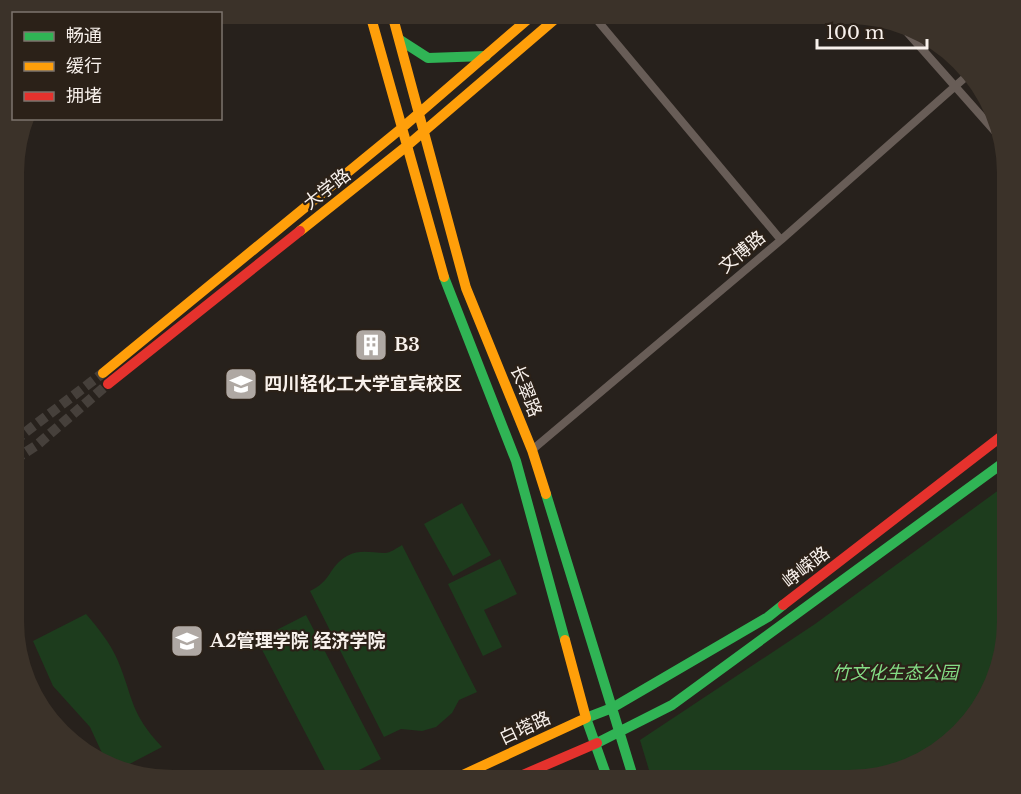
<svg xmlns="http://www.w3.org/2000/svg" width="1021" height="794" font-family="'Libre Baskerville','Noto Sans SC',serif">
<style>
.green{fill:#1d3c1d}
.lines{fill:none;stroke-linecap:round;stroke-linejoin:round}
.secondary-tunnel{stroke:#46403b;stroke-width:10;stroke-dasharray:10 5;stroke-linecap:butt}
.street{stroke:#685d57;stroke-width:8}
.fast{stroke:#30b455;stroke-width:10}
.slow{stroke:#ff9f0a;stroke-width:10}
.jam{stroke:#e5322d;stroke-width:10}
.labels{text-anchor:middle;stroke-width:4.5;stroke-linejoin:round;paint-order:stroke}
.street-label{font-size:18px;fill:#f8f1ec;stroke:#2b2118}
.poi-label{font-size:18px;font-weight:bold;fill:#f8f1ec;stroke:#2b2118;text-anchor:start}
.park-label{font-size:18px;font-style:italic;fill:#84dd85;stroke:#2b2118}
</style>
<rect width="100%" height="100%" fill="#27211c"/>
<!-- green -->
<path class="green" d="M1007,484V632L995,682L968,726L909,768L848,780H652L640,740L815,624Z
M462,503L491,555L453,576L424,524Z
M402,545L477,692L459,700L452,713L436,727L422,731L401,729L384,737L310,591C332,581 328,567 347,556C361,549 370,553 385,553C390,553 397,548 402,545Z
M500,559L517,594L484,610L502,647L483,656L448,584Z
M86,614C98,628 111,644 118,661C134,700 130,713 162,747L118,770L108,766L90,727L53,686L33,641Z
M306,615L381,759L339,780H330L257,640Z"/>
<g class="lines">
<!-- secondary-tunnel -->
<path class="secondary-tunnel" d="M14,441L103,373
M14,460L37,445L108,384"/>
<!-- street -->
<path class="street" d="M592,14L781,240
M899,23L999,136
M532,450L781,240L969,74"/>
<!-- fast -->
<path class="fast" d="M400,40L428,58L486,56
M444,277L516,461L565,640
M546,494L612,708
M612,708L634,780
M597,743L672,705L1007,460
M608,780L586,718L612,708L768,617L783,605"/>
<!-- slow -->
<path class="slow" d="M370,14L444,277
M392,14L466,288L532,450L546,494
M300,231L408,145L561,14
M103,373L403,127L534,14
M452,780L586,718L565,640"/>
<!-- jam -->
<path class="jam" d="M108,384L300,231
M783,605L1007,432
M511,780L597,743"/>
</g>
<!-- icons -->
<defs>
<g id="building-square" transform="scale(1.725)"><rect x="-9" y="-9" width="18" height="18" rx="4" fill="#afa8a3" stroke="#2b2118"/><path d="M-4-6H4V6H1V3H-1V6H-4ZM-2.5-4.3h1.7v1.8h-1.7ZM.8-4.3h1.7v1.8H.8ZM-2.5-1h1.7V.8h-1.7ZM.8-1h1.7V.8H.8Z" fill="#fff"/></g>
<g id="university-square" transform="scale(1.725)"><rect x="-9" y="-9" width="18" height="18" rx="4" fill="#afa8a3" stroke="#2b2118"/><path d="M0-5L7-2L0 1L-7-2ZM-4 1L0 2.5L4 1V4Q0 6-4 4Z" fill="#fff"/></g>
</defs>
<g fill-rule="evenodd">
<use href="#building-square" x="371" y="345"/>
<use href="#university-square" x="241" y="384"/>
<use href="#university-square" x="187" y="641"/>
</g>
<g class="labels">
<!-- street labels -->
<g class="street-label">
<text transform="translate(327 189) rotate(-38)" y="6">大学路</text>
<text transform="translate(742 252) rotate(-40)" y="6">文博路</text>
<text transform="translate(526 391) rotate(68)" y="6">长翠路</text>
<text transform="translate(806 567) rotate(-38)" y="6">峥嵘路</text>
<text transform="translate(525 728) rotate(-25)" y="6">白塔路</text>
</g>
<!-- poi labels -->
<g class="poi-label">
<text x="394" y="351">B3</text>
<text x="264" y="390">四川轻化工大学宜宾校区</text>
<text x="210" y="647">A2管理学院 经济学院</text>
</g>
<!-- park labels -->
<g class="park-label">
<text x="895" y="679">竹文化生态公园</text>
</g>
</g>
<!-- crop -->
<path d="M0 0H1021V794H0ZM173 24H848A149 149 0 0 1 997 173V621A149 149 0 0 1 848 770H173A149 149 0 0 1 24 621V173A149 149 0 0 1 173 24Z" fill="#3b3229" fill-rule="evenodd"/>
<!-- legend -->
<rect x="12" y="12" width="210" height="108" fill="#2b2118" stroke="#7d746d" stroke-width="1.5"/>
<rect x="24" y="32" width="30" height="9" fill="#30b455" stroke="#7d746d" stroke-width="1.5"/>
<text x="66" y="42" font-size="18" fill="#f8f1ec">畅通</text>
<rect x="24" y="62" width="30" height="9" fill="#ff9f0a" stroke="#7d746d" stroke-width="1.5"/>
<text x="66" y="72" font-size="18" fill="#f8f1ec">缓行</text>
<rect x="24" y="92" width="30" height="9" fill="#e5322d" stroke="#7d746d" stroke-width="1.5"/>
<text x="66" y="102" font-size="18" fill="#f8f1ec">拥堵</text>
<!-- scale -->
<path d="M817 39v9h110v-9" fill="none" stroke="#f8f1ec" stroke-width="3"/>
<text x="826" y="39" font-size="18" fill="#f8f1ec" stroke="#2b2118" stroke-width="4.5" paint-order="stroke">100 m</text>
</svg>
